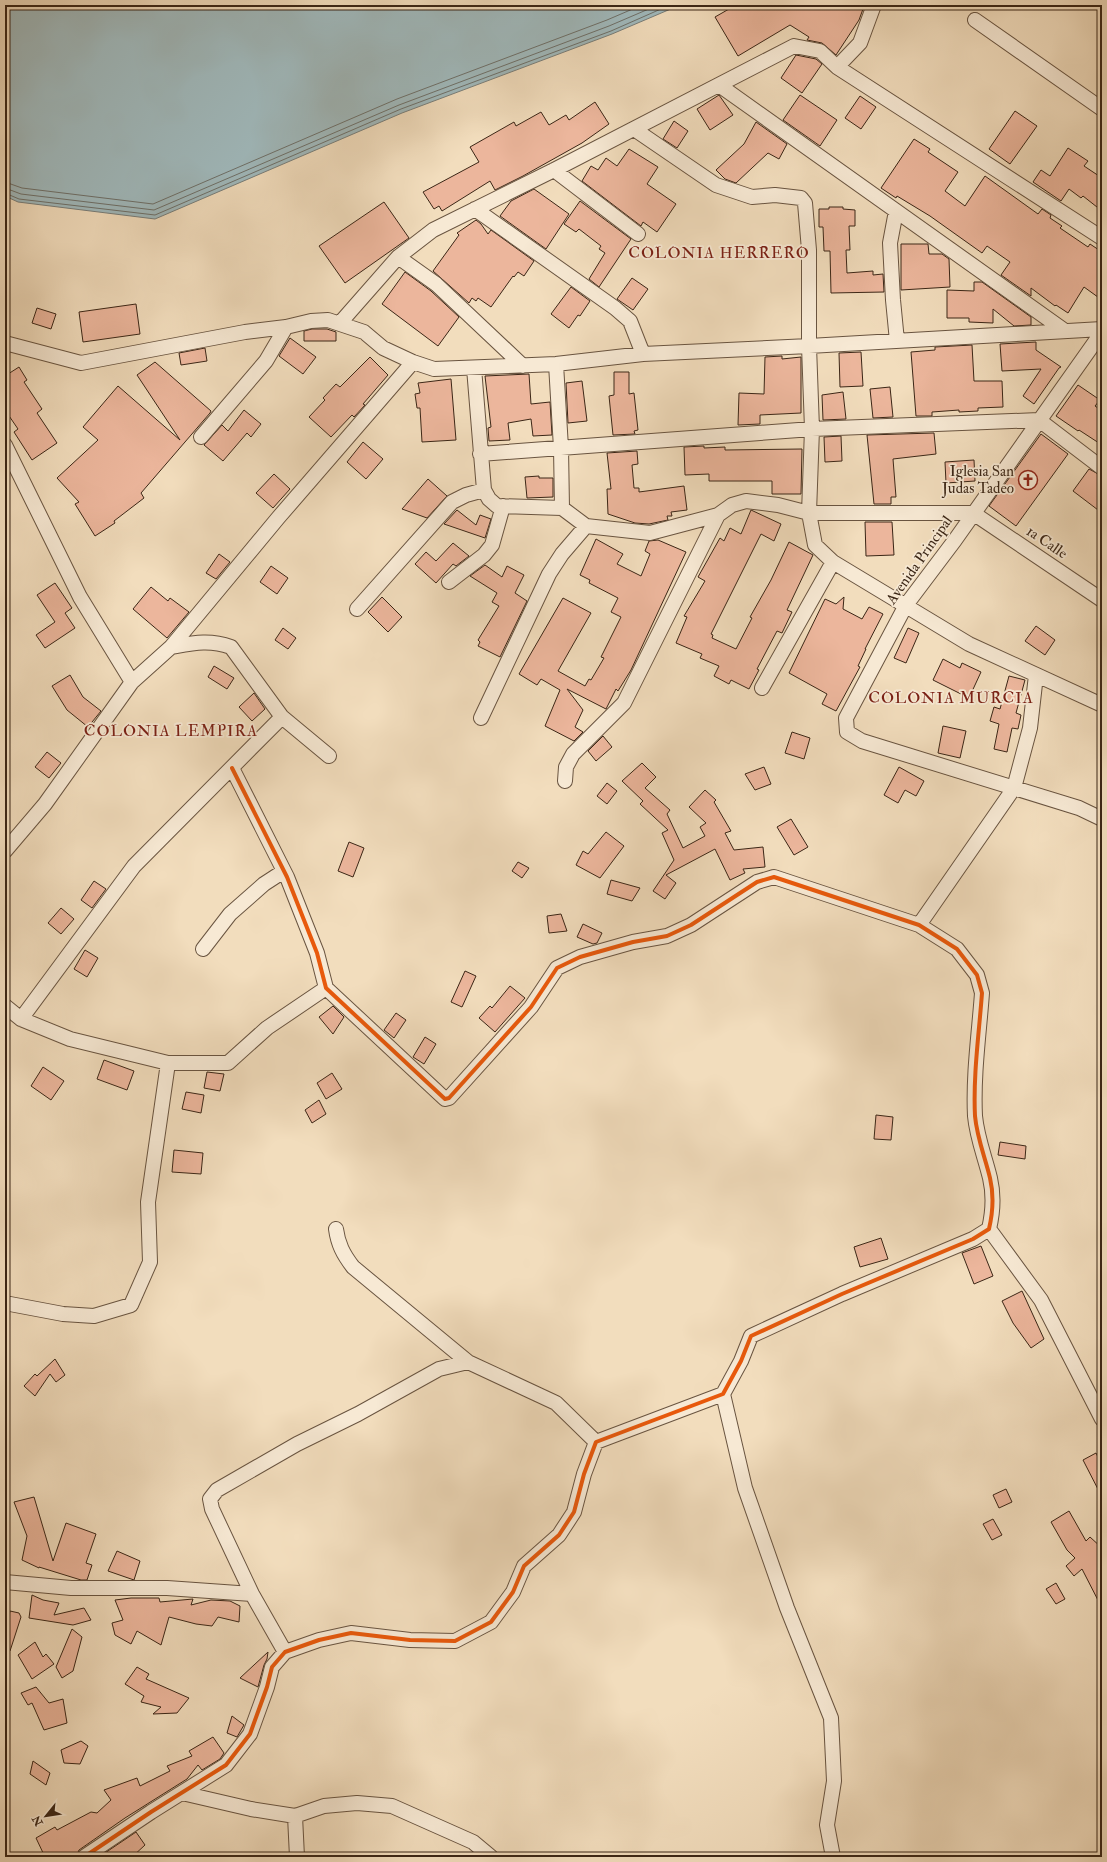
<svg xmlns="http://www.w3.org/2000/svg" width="1107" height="1862" font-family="'IM FELL Double Pica',serif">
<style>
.water{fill:#a0b9bc;stroke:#787e7a}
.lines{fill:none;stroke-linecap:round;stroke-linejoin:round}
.shore{stroke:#6e7069;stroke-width:1}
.building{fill:#ecb69c;stroke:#3b2616}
.minor-casing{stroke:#695440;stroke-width:16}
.minor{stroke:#f7e9d4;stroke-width:14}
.cycleway-casing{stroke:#f7e9d4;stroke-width:6}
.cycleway{stroke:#e8590c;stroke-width:4}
.labels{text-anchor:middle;stroke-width:3.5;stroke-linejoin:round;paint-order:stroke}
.poi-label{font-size:15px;fill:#3b2616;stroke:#f7e9d4;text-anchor:end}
.street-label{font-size:15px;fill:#3b2616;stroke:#f7e9d4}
.neighbourhood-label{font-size:16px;letter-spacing:1px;fill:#7a1f14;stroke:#f7e9d4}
</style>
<rect width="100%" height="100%" fill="#f2ddbd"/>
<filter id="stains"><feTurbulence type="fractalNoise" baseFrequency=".005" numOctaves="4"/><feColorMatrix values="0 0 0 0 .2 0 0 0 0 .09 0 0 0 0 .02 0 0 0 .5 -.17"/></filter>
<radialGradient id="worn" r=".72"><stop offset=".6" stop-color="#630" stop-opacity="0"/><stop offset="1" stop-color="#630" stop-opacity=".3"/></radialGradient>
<!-- water -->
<path class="water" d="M5,5H680L612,34L402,113L155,219L18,202L5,196Z"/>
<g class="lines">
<!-- shore -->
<path class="shore" d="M5,182L22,188L153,204L397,99L607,20L642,5
M5,188L21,194L154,210L399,105L609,26L658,5
M5,193L19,199L155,215L401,109L611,31L670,5"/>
</g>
<!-- building -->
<path class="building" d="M736,5H857L863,9L859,20L836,55L822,43L807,40L809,37L790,25L738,56L715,17Z
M796,55L816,59L822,64L802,93L781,78Z
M719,95L733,115L710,130L697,109Z
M800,95L837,120L820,146L783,120Z
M860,96L876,107L861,129L845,118Z
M595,102L609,124L582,143L523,176L495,190L490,181L442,211L439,206L434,209L423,192L479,162L470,147L514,122L516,126L541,112L549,125L566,115L569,120Z
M1015,111L1037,126L1010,164L989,149Z
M674,121L688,131L677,148L663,139Z
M756,122L787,144L779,159L768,153L736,183L725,179L716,170L744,144Z
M914,139L930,149L928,152L958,172L945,191L965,206L985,176L1038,214L1042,209L1051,215L1050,218L1062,226L1060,228L1088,247L1090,244L1102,252V300L1084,287L1068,313L1056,305L1055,306L1031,288V296L1001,275L1010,262L987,246L982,253L930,216L897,196L896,198L881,188Z
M1068,148L1088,161L1084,166L1102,178V211L1083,196L1081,198L1069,189L1061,201L1033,182L1041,170L1050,176Z
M629,149L658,167L647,184L676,204L657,232L643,222L641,226L582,181L591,166L598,170L606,158L617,166Z
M534,189L569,214L546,249L500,216L511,201Z
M580,201L631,239L599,287L589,279L605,253L599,249L601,246L579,229L576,232L564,224Z
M384,202L409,238L345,283L319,246Z
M829,207H843V209L855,210V226H849L850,250H846L847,273L873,271V275L883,274L884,292L831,293L830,251H824L823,227H819V209H829Z
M476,220L481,224L488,234L491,230L534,261L524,276L518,272L514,277L513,276L491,307L478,298L476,301L472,298L469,303L433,271L459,235L457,233Z
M901,244H928L929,254H942L949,259L950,287L901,290Z
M405,272L431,291L459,317L438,346L382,304Z
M632,278L648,289L633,310L617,299Z
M974,282H982L1031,317V325L1014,326L993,309V323L969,322V318H947V290L974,291Z
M571,287L590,301L580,316L578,315L569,328L551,314Z
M136,304L140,334L83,342L79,312Z
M37,308L56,314L51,329L32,323Z
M312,329H327L336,332V341H304V331Z
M290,338L316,357L303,374L279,356Z
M1036,342V350L1061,367L1059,368L1034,404L1023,396L1041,369L1002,371L1000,344Z
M972,345L974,381H1002L1003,407L978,408V411L959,412V410L932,412V416H916L911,352L935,350V347Z
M205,348L207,361L181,365L179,353Z
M861,352L863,386L840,387L839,353Z
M782,356V359L801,357V413L760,415V424L738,425L739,393L764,394L765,357Z
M370,357L388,375L363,404L365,405L354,417L352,415L331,437L309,417L325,400L323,398L336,384L340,387Z
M155,362L211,411L210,413L141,493L144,498L114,521L115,523L95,536L75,504L79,502L57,478L98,440L83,427L118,386L180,440L137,375Z
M19,367L27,380L24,382L42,409L37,413L57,443L32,460L14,432L18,429L5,410V376Z
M614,372H629V394L634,393L638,430L634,431L635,434L613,435L609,396L614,395Z
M529,374L531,404L550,402L552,435L533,436L531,419L508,423L510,440L489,441L488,428L491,427L485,376Z
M451,379L456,440L422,442L420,408H417L415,394L420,393L418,383Z
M582,381L587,421L568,423L566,383Z
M1078,385L1100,400L1095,406L1102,411V445L1079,430L1078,431L1056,416Z
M890,387L893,417L873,418L870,389Z
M843,392L846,419L823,420L822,395Z
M244,410L261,424L251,437L247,433L223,461L204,445L222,425L228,431Z
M934,433L936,454L893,459L896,497H891V504H874L867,435Z
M1041,434L1068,454L1016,526L989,506Z
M841,436L842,461L825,462L824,437Z
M363,442L383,459L366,479L347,462Z
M704,446V448L725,447V450L802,449L801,494H772V481H709V474L685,475L684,447Z
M637,451L638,464L632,465L634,488H639V492L684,486L687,510L671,512L672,516H667L668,520L649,524L635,523L608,514L607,489H611L607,453Z
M974,460L975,481L946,483L945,462Z
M1089,469L1102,476V513L1073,491Z
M274,474L290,489L273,508L256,493Z
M539,476V478H553V497L527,498L525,477Z
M428,479L447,496L427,518L402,509Z
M457,510L476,525L480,515L491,519L485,538L444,524Z
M751,510L781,524L774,541L761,534L711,634L713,635L712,638L736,649L752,618L750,617L771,580L789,542L813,555L787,610L792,612L782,633L777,631L757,669L759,670L749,689L731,680L729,684L714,676L719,666L700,658L702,654L676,643L687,617L684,616L705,581L698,577L720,538L724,541L730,528L741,534Z
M865,522H892L894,555L866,556Z
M596,539L623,554L617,564L641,576L650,554L645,551L649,541L658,540L686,552L631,670L618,691L616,689L606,709L567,689L583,710L575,727L583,732L574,741L545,726L560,690L541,679L537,685L519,674L563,598L591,613L558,671L585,686L589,679L591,680L604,658L601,657L621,617L611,612L618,598L589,583L590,580L580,575Z
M453,543L469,556L456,566L453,564L436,583L415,564L426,552L436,561Z
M219,554L230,562L216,579L206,573Z
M485,565L502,577L507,566L524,575L515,593L527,601L500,657L478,646L480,642L478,640L499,606L492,602L497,593L470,576Z
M271,566L288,578L277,594L260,582Z
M55,583L72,608L65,613L75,628L45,648L36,635L55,622L37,595Z
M151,587L168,601L170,598L189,612L167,638L133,609Z
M382,597L402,617L388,632L368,612Z
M844,597L843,609L862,619L869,607L883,614L865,649H866L858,666L860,667L836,711L822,704L827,694L789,673L825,599L836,604Z
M1036,626L1055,640L1045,655L1025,641Z
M283,628L296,638L288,649L275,640Z
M908,628L919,633L906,663L894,658Z
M943,659L960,668L962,663L981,672L969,698L933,680Z
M214,666L234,678L227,689L208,677Z
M70,675L83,697L101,711L88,727L67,710L52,686Z
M1009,676L1025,680L1016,713L1021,715L1018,729L1012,728L1007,752L994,749L999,724L990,721L994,707L1000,709Z
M254,693L265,709L252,721L239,707Z
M943,726L966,731L960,758L938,753Z
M792,732L810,738L804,759L785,753Z
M603,736L612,747L596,761L588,751Z
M47,752L61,763L49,778L35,767Z
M642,763L656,777L645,788L670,810L667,814L683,848L705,836L700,827L706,823L689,807L705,790L716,800L714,802L731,831L725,833L734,850L763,847L765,867L743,869L745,873L730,880L715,849L666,875L676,883L665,899L653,891L674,860L662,833L668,830L640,804L643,801L622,781Z
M764,767L771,784L755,790L745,774Z
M899,767L924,781L916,796L905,790L898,803L884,795Z
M607,783L617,791L607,804L597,796Z
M791,819L808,847L794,855L777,827Z
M606,832L624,846L600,878L576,865L583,851L588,854Z
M349,842L364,848L353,877L338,871Z
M518,862L529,868L522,878L512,871Z
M611,880L640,888L632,901L607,894Z
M94,881L106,889L92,908L81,900Z
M61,908L74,919L61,934L48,923Z
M561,914L567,931L549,933L547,916Z
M583,924L602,933L597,943L593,944L577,937Z
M85,950L98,958L87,977L74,969Z
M465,971L476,976L462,1007L451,1002Z
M510,986L525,998L495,1032L479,1018L490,1006L492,1008Z
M333,1006L344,1017L333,1034L319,1017Z
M396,1013L406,1020L394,1038L384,1030Z
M425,1037L436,1044L424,1064L413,1057Z
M104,1060L134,1071L127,1090L97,1079Z
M43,1067L64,1081L51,1100L31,1086Z
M207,1072L224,1074L220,1091L204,1088Z
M332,1073L342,1089L326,1099L317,1083Z
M186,1092L204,1095L201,1113L182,1109Z
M319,1100L326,1114L312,1123L305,1110Z
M876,1115L893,1117L891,1140L874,1139Z
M1000,1142L1026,1146L1025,1159L998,1155Z
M174,1150L203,1153L201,1174L172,1172Z
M881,1238L888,1259L860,1267L854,1247Z
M981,1246L993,1276L974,1284L962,1253Z
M1022,1291L1044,1339L1031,1348L1013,1323L1002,1301Z
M55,1359L65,1375L56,1382L50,1374L35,1396L24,1386L35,1374L37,1376Z
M1096,1453L1102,1465V1497L1083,1460Z
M1006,1489L1012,1502L999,1508L993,1495Z
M34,1497L53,1561L66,1523L96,1534L86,1563L92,1565L87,1580H81L39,1567V1568L22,1560L27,1536L14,1502Z
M1069,1511L1086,1541L1090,1537L1102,1548V1608L1082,1569L1074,1576L1066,1566L1075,1558L1067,1550L1051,1522Z
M993,1519L1002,1535L992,1540L983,1524Z
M117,1551L140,1561L134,1580L108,1571Z
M1056,1583L1065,1599L1056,1604L1046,1589Z
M32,1595L43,1600L59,1603L54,1615L84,1608L91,1620L73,1625L29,1618Z
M131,1598H159L160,1602L193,1599L191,1605L211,1600L230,1601L240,1606L239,1622L218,1617L212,1626L196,1624L169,1617L161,1645L137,1631L131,1644L115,1635L112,1623L123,1620L115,1600Z
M10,1611L19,1613L21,1617L10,1651L5,1649V1637Z
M72,1629L82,1637L73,1671L62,1678L56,1667Z
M35,1642L43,1657L46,1654L54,1664L32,1679L18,1655Z
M268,1652L267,1659L264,1665L258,1687L240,1678Z
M137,1667L149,1674L146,1679L189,1698L177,1713L153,1714L161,1707L141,1702L144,1696L125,1684Z
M36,1687L49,1703L63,1699L67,1723L44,1730L32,1703L28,1705L21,1693Z
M232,1716L244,1725L237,1737L227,1733Z
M213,1737L224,1753L220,1759L202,1770L198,1765L187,1779L125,1818L79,1850L76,1857H45L36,1838L55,1827L57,1830L91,1812L97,1813L111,1800L104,1790L137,1778L140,1786L170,1771L167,1766L192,1756L189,1751Z
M81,1741L88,1746L80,1764L64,1763L61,1750Z
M33,1761L50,1773L46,1785L30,1774Z
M136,1832L145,1845L132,1857H99Z"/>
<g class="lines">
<!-- minor casing -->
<g class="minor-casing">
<path id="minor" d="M975,20L1102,109
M837,67L860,43L874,5
M719,85L1065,331
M634,129L716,185L752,197L775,195L801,198L805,203L809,250V346L812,429L809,513L815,545L833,562L969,644L1102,705
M554,170L638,234
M475,209L615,308L630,321L643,354
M896,211L890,243L893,300L897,341
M398,257L436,284L523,366
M340,323L398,257L433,230L554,170L794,46L820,51L837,67L1102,238
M1102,332L955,540L906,605L846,718L847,732L862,741L1079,808L1102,819
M5,343L81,363L245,332L286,327L311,321L328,320L364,332L383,348L413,362L434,369L556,364L643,354L809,346L1102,329
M556,364L561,448L562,508
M474,368L484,490L489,499L497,506L562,508L586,526L650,533L718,515L732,505L746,501L778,505L809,513H973
M201,437L266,361L286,327
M5,445L80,597L132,682
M480,454L812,429L1039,420L1102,468
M973,513L1102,600
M449,582L484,555L492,545L503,506
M357,609L452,502L466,495L484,490
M171,647C193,643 209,639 231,647L282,717L329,756
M762,688L833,562
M481,718L549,574L562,554L586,526
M565,781L566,767L573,754L624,703L718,515
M5,851L45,804L132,682L171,647L278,518L413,362
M919,925L1014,788L1030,728L1036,675
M203,949L230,914L264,884L284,871
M5,1006L21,1019L70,1039L168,1063H228L267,1028L326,988
M21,1019L134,866L282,717
M336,1229C338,1244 343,1254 353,1267L468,1362L556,1403L596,1442
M989,1229L1041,1300L1102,1419
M5,1304H10L63,1314L94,1316L131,1305L150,1262L148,1202L168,1063
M723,1394L745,1488L787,1608L831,1718L834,1781L827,1825L833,1857
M5,1582L71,1588H167L252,1594
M285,1652L252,1594L212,1509L210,1499L217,1490L297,1444L358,1414L439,1369L468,1362
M182,1793L251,1809L295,1816L324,1806L357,1803L392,1806L473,1842L491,1857
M295,1816L297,1857
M84,1857L151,1812L226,1765L250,1734L267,1687L272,1667L285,1652L319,1640L351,1633L410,1640L455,1641L491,1622L513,1592L524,1566L559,1535L574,1512L584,1474L596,1442L723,1394L741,1361L751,1336L842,1294L973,1239L989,1229C993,1212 994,1195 990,1178C985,1157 977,1138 975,1116C973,1075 979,1034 982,993L977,975L957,949L919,925L774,877L757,882L691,925L667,936L633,942L580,957L557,968L531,1007L449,1098L445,1099L326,988L317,953L287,877L232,768"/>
</g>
<!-- minor -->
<use href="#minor" class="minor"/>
<!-- cycleway casing -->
<g class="cycleway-casing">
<path id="cycleway" d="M84,1857L151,1812L226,1765L250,1734L267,1687L272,1667L285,1652L319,1640L351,1633L410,1640L455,1641L491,1622L513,1592L524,1566L559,1535L574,1512L584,1474L596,1442L723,1394L741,1361L751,1336L842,1294L973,1239L989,1229C993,1212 994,1195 990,1178C985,1157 977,1138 975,1116C973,1075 979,1034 982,993L977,975L957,949L919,925L774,877L757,882L691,925L667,936L633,942L580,957L557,968L531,1007L449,1098L445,1099L326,988L317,953L287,877L232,768"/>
</g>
<!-- cycleway -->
<use href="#cycleway" class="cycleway"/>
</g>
<!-- icons -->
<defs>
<g id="church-ring" transform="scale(1)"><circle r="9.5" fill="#f7e9d4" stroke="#8f2418" stroke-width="1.5"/><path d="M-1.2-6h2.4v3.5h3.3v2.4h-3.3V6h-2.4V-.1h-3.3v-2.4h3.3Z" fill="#8f2418"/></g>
</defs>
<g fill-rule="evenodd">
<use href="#church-ring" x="1028" y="480"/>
</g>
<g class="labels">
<!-- poi labels -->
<g class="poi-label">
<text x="1014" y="476">Iglesia San<tspan x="1014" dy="17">Judas Tadeo</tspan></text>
</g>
<!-- street labels -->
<g class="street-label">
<text transform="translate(1047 542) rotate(34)" y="5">1a Calle</text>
<text transform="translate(919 560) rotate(-55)" y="5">Avenida Principal</text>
</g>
<!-- neighbourhood labels -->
<g class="neighbourhood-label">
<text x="719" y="258">COLONIA HERRERO</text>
<text x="951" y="703">COLONIA MURCIA</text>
<text x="171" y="736">COLONIA LEMPIRA</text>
</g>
</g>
<!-- margin -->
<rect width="1107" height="1862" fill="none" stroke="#f2ddbd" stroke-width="20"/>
<rect x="6" y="6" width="1095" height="1850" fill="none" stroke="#3b2616" stroke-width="2"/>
<rect x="10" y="10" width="1087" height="1842" fill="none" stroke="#3b2616"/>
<!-- north arrow -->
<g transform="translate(46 1816) rotate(240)" stroke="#f7e9d4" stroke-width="3" paint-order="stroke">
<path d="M0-3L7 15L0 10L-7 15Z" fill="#3b2616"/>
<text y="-6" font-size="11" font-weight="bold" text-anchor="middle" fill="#3b2616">N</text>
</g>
<rect width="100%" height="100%" filter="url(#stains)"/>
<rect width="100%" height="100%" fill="url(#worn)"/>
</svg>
